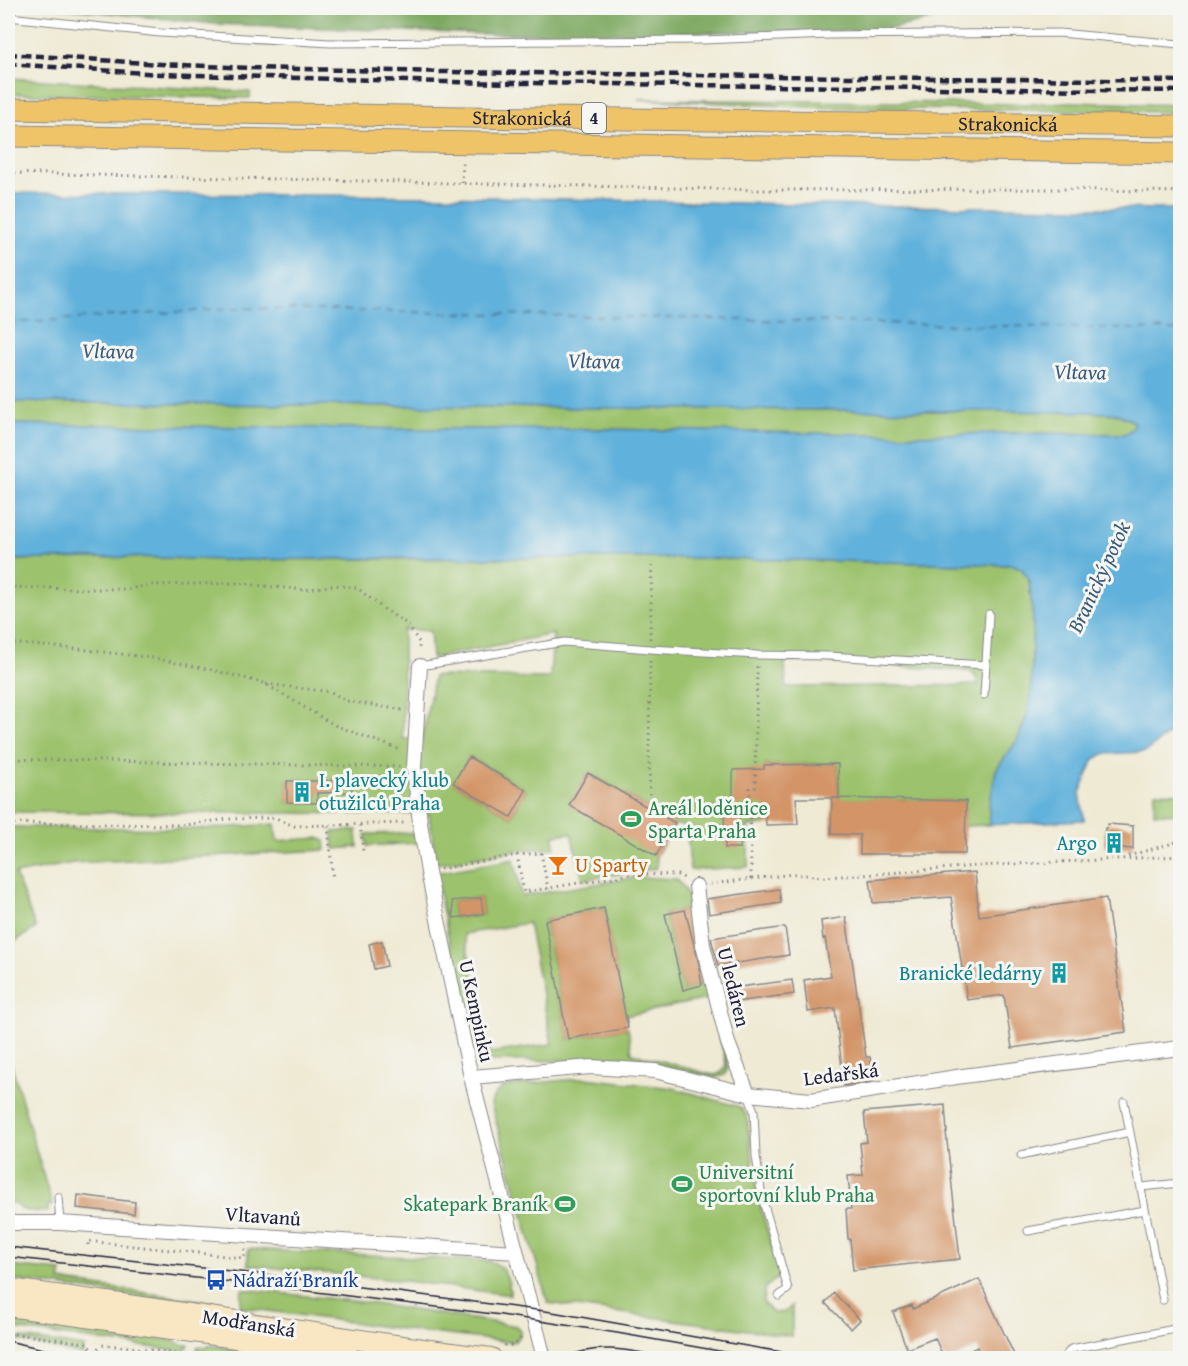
<svg xmlns="http://www.w3.org/2000/svg" width="1188" height="1366" font-family="'Gentium Book Plus',serif">
<style>
.green{fill:#9cc26d;stroke:#5f7254;stroke-width:1.5;fill-rule:evenodd}
.forest{fill:#7da860;stroke:#50654e;stroke-width:1.5}
.water{fill:#60b1db;stroke:#416a8b;stroke-width:1.5}
.lines{fill:none;stroke-linecap:round;stroke-linejoin:round}
.ferry{stroke:#3b5b7b;stroke-width:1.5;stroke-dasharray:8 6;stroke-linecap:butt}
.building{fill:#d39568}
.lane-casing{stroke:#888688;stroke-width:9}
.street-casing{stroke:#888688;stroke-width:16}
.secondary-casing{stroke:#888688;stroke-width:22}
.primary-casing{stroke:#888688;stroke-width:23}
.path{stroke:#888688;stroke-width:3;stroke-dasharray:1.5 4.5;stroke-linecap:butt}
.lane{stroke:#fff;stroke-width:7}
.street{stroke:#fff;stroke-width:14}
.secondary{stroke:#f9e7c3;stroke-width:20}
.primary{stroke:#efc469;stroke-width:21}
.tram{stroke:#22223b;stroke-width:1.5}
.rail{stroke:#22223b;stroke-width:4.5;stroke-dasharray:9 4.5;stroke-linecap:butt}
.labels{text-anchor:middle;stroke-width:6;stroke-linejoin:round;paint-order:stroke}
.shield{fill:#f6f6f2;stroke:#626272;stroke-width:1.5}
.shield-label{font-size:18px;font-weight:bold;fill:#22223b}
.street-label{font-size:20px;fill:#22223b;stroke:#f6f6f2}
.culture-label{font-size:20px;fill:#0d838f;stroke:#f6f6f2;text-anchor:end}
.leisure-label{font-size:20px;fill:#27864d;stroke:#f6f6f2;text-anchor:start}
.food-label{font-size:20px;fill:#c56008;stroke:#f6f6f2;text-anchor:start}
.transit-label{font-size:20px;fill:#164399;stroke:#f6f6f2;text-anchor:start}
.water-label{font-size:21px;font-style:italic;fill:#3b5b7b;stroke:#f6f6f2}
</style>
<rect width="100%" height="100%" fill="#f6f6f2"/>
<filter id="ink" filterUnits="userSpaceOnUse"><feTurbulence type="fractalNoise" baseFrequency=".0167" numOctaves="2"/><feDisplacementMap in="SourceGraphic" scale="12" xChannelSelector="R" yChannelSelector="G"/><feConvolveMatrix kernelMatrix="1 2 1 2 8 2 1 2 1" color-interpolation-filters="sRGB"/></filter>
<filter id="wash" filterUnits="userSpaceOnUse"><feTurbulence type="fractalNoise" baseFrequency=".008" numOctaves="4" result="noise"/><feDisplacementMap in="SourceGraphic" scale="24" xChannelSelector="R" yChannelSelector="G"/><feGaussianBlur stdDeviation="1.35" result="paint"/><feColorMatrix in="noise" values="0 0 0 0 0 0 0 0 0 0 0 0 0 0 0 0 0 1.4 0 .05"/><feComposite in="paint" operator="in"/></filter>
<g filter="url(#wash)">
<rect width="100%" height="100%" fill="#efead4"/>
<!-- green -->
<path class="green" d="M8,78L250,92V98L8,94Z
M638,99L1028,104L1069,102L1180,105V112L829,108Z
M8,402L593,408L1089,412L1118,414L1134,422L1133,428L1125,434L999,433L910,435L603,429H417L8,424Z
M134,557L224,560L654,557L1014,565L1022,569L1029,580L1033,619L1031,695L1027,715L1017,741L996,770L989,807L990,825L965,826V801L839,799L838,764L765,765L766,825L748,826V867L690,870L687,827L675,824L656,856L657,868L583,880L571,833L554,835L555,848L520,850L436,864L429,814L8,812V560ZM403,629L430,631L432,658L553,634L550,678L434,676L422,739H403ZM785,661L826,662L969,671C975,675 977,678 978,685L786,687ZM469,757L526,790L511,817L454,783ZM588,773H589L674,823L579,811L570,805ZM287,781H317V802H287Z
M1155,792L1180,793V814L1154,813Z
M275,824L277,841L319,838L325,841L326,850L73,863L15,874L36,928L8,946V827L201,829Z
M357,830L358,847L334,849L333,832Z
M415,833L417,843L367,846L366,834Z
M514,859L522,896L638,877L676,879L684,888L690,903L708,985L727,1056L728,1068L725,1075L715,1078L634,1060L483,1061L478,1059L472,1051L435,873ZM481,898L483,914L454,918L452,901ZM604,908L625,1016L711,998L726,1064L722,1072L716,1075L709,1074L632,1053L628,1028L568,1039L545,920ZM685,910L702,985L683,990L665,914ZM528,923L552,1044L490,1053L464,934Z
M8,1052L52,1205H48V1212C36,1211 22,1214 15,1203L8,1204Z
M585,1078L673,1088L740,1107L747,1116L758,1197L780,1276L765,1288L763,1302L773,1313L785,1312L792,1306V1336L548,1303L491,1104C494,1094 497,1090 507,1086Z
M248,1249L489,1261C505,1266 510,1280 510,1295L406,1281L248,1265Z
M8,1266L62,1271L60,1281L231,1305V1310L8,1279Z
M242,1289L362,1302L517,1326L520,1330V1335L515,1341L511,1342L430,1333L240,1307Z
M8,1317L176,1341L178,1344L189,1345L185,1350L178,1351L8,1328Z
M8,1336L84,1347L83,1355L8,1338Z
M208,1345L292,1357L298,1358H229L201,1354L198,1351L197,1347L208,1348Z"/>
<!-- forest -->
<path class="forest" d="M60,8H948L953,15L881,31L482,34L214,24Z"/>
<!-- water -->
<path class="water" d="M8,193L442,196L869,206L1180,209V727L1170,733L1145,752L1104,754L1094,759L1080,793L1084,820L990,825L989,807L996,770L1017,741L1027,715L1031,695L1033,619L1029,580L1022,569L1014,565L695,558H421L224,560L134,557L8,560V424L417,429H603L910,435L999,433L1125,434L1133,428L1134,422L1118,414L1089,412L593,408L8,402Z"/>
<g class="lines">
<!-- ferry -->
<path class="ferry" d="M8,323L237,308L1180,330"/>
</g>
<g id="blocks">
<!-- building -->
<path class="building" d="M469,757L526,790L511,817L453,783Z
M838,764L839,798H796L798,824L766,825L765,805H733V770L764,769V765Z
M588,773L675,823L656,856L569,805Z
M351,778L352,792L317,793V803L287,802V781H332V779Z
M832,798L966,801L965,854H860V835L831,834Z
M724,807H739L740,848H725Z
M1108,824L1133,826V849L1104,847L1105,828H1107Z
M975,872L979,916L1106,898L1126,1032L1012,1048L1004,995L967,1000L951,897L873,903L870,880Z
M779,889L781,903L709,914L707,899Z
M481,898L483,914L454,918L452,901Z
M604,908L628,1028L568,1039L545,920Z
M685,910L700,968H699L702,985L683,990L665,914Z
M846,917L866,1057H870L874,1081L844,1086L835,1008L808,1012L804,980L831,976L825,938L823,939L821,921Z
M785,927L789,955L718,966L711,938Z
M382,941L387,966L374,969L369,944Z
M792,980L794,994L728,1003L725,989Z
M945,1105L947,1132H946L960,1259L853,1270L850,1239H848L846,1209H851L848,1176L863,1175L860,1143L867,1142L864,1112Z
M78,1195L135,1202L134,1214L77,1208Z
M979,1279L1016,1359H982L977,1347L953,1359H944L935,1338L907,1349L893,1312L912,1305L913,1309Z
M834,1293L860,1320L851,1329L825,1303Z"/>
</g>
</g>
<g filter="url(#ink)">
<use href="#blocks" fill-opacity="0" stroke="#888688" stroke-width="1.5"/>
<g class="lines">
<!-- lane casing -->
<g class="lane-casing">
<path id="lane" d="M8,17L160,33L330,43L703,40L828,35L1059,33L1180,44
M420,666L564,642L650,649L757,655L828,656L986,665
M984,695L989,614
M748,1094L754,1111L756,1156L762,1197L788,1289L779,1296
M1124,1102L1163,1300
M1021,1155L1130,1132
M1141,1187L1180,1183
M58,1197L60,1223
M8,1211L12,1223
M1028,1231L1145,1210
M1064,1358L1071,1349L1180,1328"/>
</g>
<!-- street casing -->
<g class="street-casing">
<path id="street" d="M420,666L414,767L420,823L428,872L471,1077L544,1358
M696,886L703,945L728,1043L748,1094
M471,1077L591,1067L655,1071L748,1094L811,1100L963,1076L1180,1048
M8,1223H60L516,1252"/>
</g>
<!-- secondary casing -->
<g class="secondary-casing">
<path id="secondary" d="M8,1289C169,1308 330,1338 491,1358
M8,1306L300,1347L351,1358"/>
</g>
<!-- primary casing -->
<g class="primary-casing">
<g id="primary">
<path id="s1" d="M8,109L465,117L1180,126"/>
<path d="M8,136L1180,153"/>
</g>
</g>
<!-- path -->
<path class="path" d="M8,173L763,190L1064,189L1180,192
M462,183L463,161
M8,587L89,589H129L149,585L236,583L304,590L335,585L357,588L385,610L407,624L419,642V652
M650,639L652,566
M8,643L79,649L153,658L212,670L264,683L334,725L401,750
M650,661L649,756L650,797
M266,684L331,692L347,701L403,710
M8,759L400,767
M8,823L184,825L228,819L276,818L294,826L406,823
M360,825L363,851
M328,826L333,880
M517,855L541,853L548,889
M1128,856L1180,841
M440,869L517,855L524,892L634,874L678,875L684,878
M751,879L750,788H755L757,665
M710,884L794,874L823,877L862,875L977,866L1180,856
M88,1245V1241L244,1258L245,1248
M8,1333L87,1343L93,1352L102,1353
M504,1345C513,1346 518,1344 522,1335
M92,1358L93,1352L102,1345L131,1347L204,1358"/>
<!-- lane -->
<use href="#lane" class="lane"/>
<!-- street -->
<use href="#street" class="street"/>
<!-- secondary -->
<use href="#secondary" class="secondary"/>
<!-- primary -->
<use href="#primary" class="primary"/>
<!-- tram -->
<path class="tram" d="M8,1247L268,1275L552,1312L816,1358
M8,1257L268,1286L501,1315L617,1333L759,1358
M8,1341L61,1353L94,1358
M563,1358C600,1342 631,1351 668,1358"/>
<!-- rail -->
<path class="rail" d="M8,54L161,64L251,68L445,72L1180,81
M8,64L161,74L444,82L1180,91"/>
</g>
</g>
<!-- icons -->
<defs>
<g id="building-bare" transform="scale(1.62)"><path d="M-4-6H4V6H1V3H-1V6H-4ZM-2.5-4.3h1.7v1.8h-1.7ZM.8-4.3h1.7v1.8H.8ZM-2.5-1h1.7V.8h-1.7ZM.8-1h1.7V.8H.8Z" fill="#0f9aa8" stroke="#f6f6f2" stroke-width="2.5" paint-order="stroke"/></g>
<g id="stadium-bare" transform="scale(1.62)"><path d="M0-5a6.5 5 0 1 0 0 10a6.5 5 0 1 0 0-10ZM-3.5-1.8h7v3.6h-7Z" fill="#2e9e5b" stroke="#f6f6f2" stroke-width="2.5" paint-order="stroke"/></g>
<g id="bar-bare" transform="scale(1.62)"><path d="M-6-5H6L.8 .8V4.5H3.5V6h-7V4.5H-.8V.8Z" fill="#e8710a" stroke="#f6f6f2" stroke-width="2.5" paint-order="stroke"/></g>
<g id="bus-bare" transform="scale(1.62)"><path d="M-5-6H5V4H4V6H2V4H-2V6H-4V4H-5ZM-3.5-4V0h7V-4ZM-3.5 1.2v1.5H-2V1.2ZM2 1.2v1.5H3.5V1.2Z" fill="#1a4fb4" stroke="#f6f6f2" stroke-width="2.5" paint-order="stroke"/></g>
</defs>
<g fill-rule="evenodd">
<use href="#building-bare" x="302" y="792"/>
<use href="#stadium-bare" x="631" y="819"/>
<use href="#building-bare" x="1114" y="843"/>
<use href="#bar-bare" x="558" y="865"/>
<use href="#building-bare" x="1059" y="973"/>
<use href="#stadium-bare" x="682" y="1184"/>
<use href="#stadium-bare" x="565" y="1204"/>
<use href="#bus-bare" x="216" y="1280"/>
</g>
<g class="labels">
<!-- shield labels -->
<rect class="shield" x="582" y="103" width="24" height="30" rx="4.5"/>
<g class="shield-label">
<text x="594" y="124">4</text>
</g>
<!-- street labels -->
<g class="street-label">
<text dy="7" stroke="none"><textPath href="#s1" startOffset="514">Strakonická</textPath></text>
<text dy="7" stroke="none"><textPath href="#s1" startOffset="1000">Strakonická</textPath></text>
<text transform="translate(734 987) rotate(76)" y="7">U ledáren</text>
<text transform="translate(477 1011) rotate(78)" y="7">U Kempinku</text>
<text transform="translate(841 1074) rotate(-7)" y="7">Ledařská</text>
<text transform="translate(263 1216) rotate(4)" y="7">Vltavanů</text>
<text transform="translate(249 1323) rotate(9)" y="7">Modřanská</text>
</g>
<!-- culture labels -->
<g class="culture-label">
<text x="319" y="787" text-anchor="start">I. plavecký klub<tspan x="319" dy="23">otužilců Praha</tspan></text>
<text x="1097" y="850">Argo</text>
<text x="1042" y="980">Branické ledárny</text>
</g>
<!-- leisure labels -->
<g class="leisure-label">
<text x="648" y="815">Areál loděnice<tspan x="648" dy="23">Sparta Praha</tspan></text>
<text x="699" y="1179">Universitní<tspan x="699" dy="23">sportovní klub Praha</tspan></text>
<text x="548" y="1211" text-anchor="end">Skatepark Braník</text>
</g>
<!-- food labels -->
<g class="food-label">
<text x="575" y="872">U Sparty</text>
</g>
<!-- transit labels -->
<g class="transit-label">
<text x="233" y="1287">Nádraží Braník</text>
</g>
<!-- water labels -->
<g class="water-label">
<text transform="translate(108 351) rotate(1)" y="7">Vltava</text>
<text transform="translate(594 361) rotate(1)" y="7">Vltava</text>
<text transform="translate(1080 372) rotate(1)" y="7">Vltava</text>
<text transform="translate(1099 577) rotate(-65)" y="7">Branický potok</text>
</g>
</g>
<!-- margin -->
<rect width="1188" height="1366" fill="none" stroke="#f6f6f2" stroke-width="30"/>
</svg>
